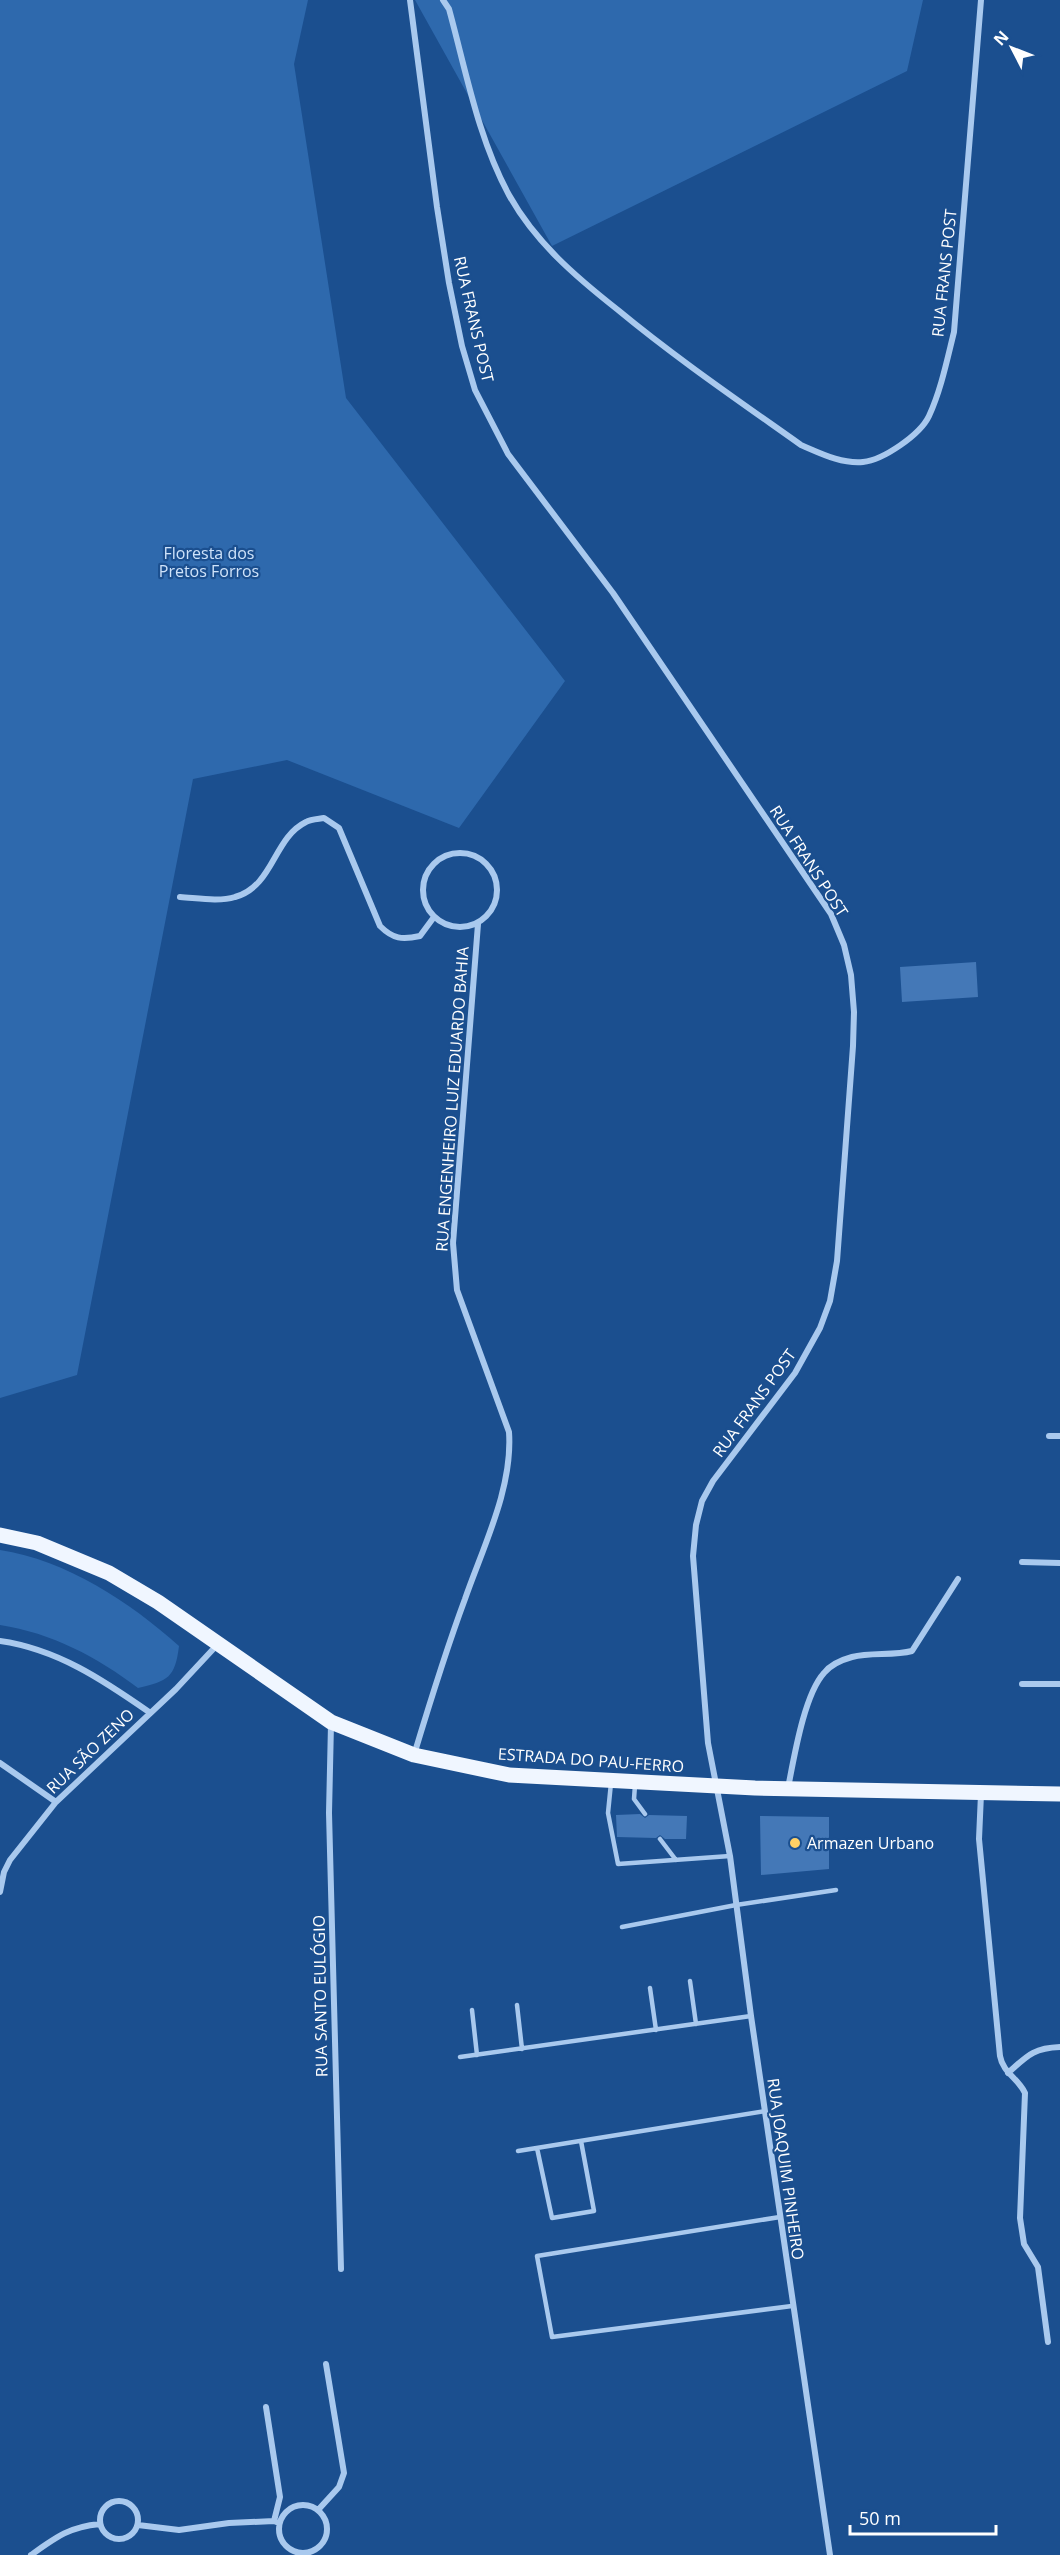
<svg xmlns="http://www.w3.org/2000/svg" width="1060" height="2555" font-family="'Open Sans',sans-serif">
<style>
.green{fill:#2e69ad}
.building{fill:#4478b7}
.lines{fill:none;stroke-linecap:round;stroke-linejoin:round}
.service{stroke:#a9c9ee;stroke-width:4.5}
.minor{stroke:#a9c9ee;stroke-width:6}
.primary{stroke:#f0f6ff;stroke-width:15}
.poi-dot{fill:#ffd166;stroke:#1b4f8f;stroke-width:2}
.labels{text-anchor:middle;stroke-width:4.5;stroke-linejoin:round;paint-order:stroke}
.street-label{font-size:16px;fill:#fff;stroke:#1b4f8f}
.park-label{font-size:16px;fill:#cfe3fa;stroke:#1b4f8f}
.poi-label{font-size:16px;fill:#fff;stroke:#1b4f8f;text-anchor:start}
</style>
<rect width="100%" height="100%" fill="#1b4f8f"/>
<!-- green -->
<path class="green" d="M0,0H308L294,64L346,398L565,681L459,828L287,760L193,779L77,1375L0,1398Z
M415,0H923L907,71L552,246Z
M0,1550C66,1560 130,1602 179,1646C175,1678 168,1681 138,1688C97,1657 52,1633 0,1625Z"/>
<!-- building -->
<path class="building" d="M976,962L978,997L902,1002L900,967Z
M640,1814L645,1818L649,1815L687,1816L686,1839H665L660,1835L656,1838L617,1837L616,1815Z
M760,1816L829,1817V1869L761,1875Z"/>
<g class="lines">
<!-- service -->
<path class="service" d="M611,1783L608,1813L618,1864L730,1856
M635,1785L634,1799L645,1814
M660,1839L676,1860
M622,1927L736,1905L836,1890
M690,1981L696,2024
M650,1988L656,2030
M517,2005L522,2049
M472,2010L477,2055
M460,2057L751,2016
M537,2148L552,2218L594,2211L581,2141
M518,2151L765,2111
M780,2217L537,2256L552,2337L792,2306"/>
<!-- minor -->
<path class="minor" d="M410,0L437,207L449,283L462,346L475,390L508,454L613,593L831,914L844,945L851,975L854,1012L853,1046L837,1261L830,1301L820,1328L795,1373L713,1481L702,1501L696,1525L693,1556L708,1743L730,1856L751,2016L830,2555
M443,0L449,9C466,71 478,138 509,195C535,242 576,277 618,310C676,358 739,401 801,445C820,453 841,464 863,462C883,460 920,435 929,416C941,390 947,360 954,332L981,0
M423 890a37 37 0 1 1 74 0a37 37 0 1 1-74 0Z
M180,897C197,898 219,902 235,897C274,886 273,838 306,822C311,819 319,819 324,818L339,828L380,926C393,939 402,940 420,936L434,917
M1049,1436H1060
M1022,1562L1060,1563
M0,1641C57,1649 103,1680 149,1712
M1022,1684H1060
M331,1724L329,1813L341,2269
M414,1755C430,1702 446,1650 465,1599C483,1547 513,1488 509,1432L457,1290L453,1243L478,924
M0,1763L56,1802
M788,1788C794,1758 804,1695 824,1673C831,1664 841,1660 852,1657C871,1652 893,1656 912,1651L958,1579
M981,1794L979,1839L1000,2056C1003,2073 1018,2078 1025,2093L1020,2218L1024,2244L1038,2267L1048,2342
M0,1892L4,1872L10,1860L56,1802L176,1689L217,1645
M1008,2073C1027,2056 1033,2048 1060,2047
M266,2407L280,2497L274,2521
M100 2520a19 19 0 1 1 38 0a19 19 0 1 1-38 0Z
M279 2529a24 24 0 1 1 48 0a24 24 0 1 1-48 0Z
M318,2510L339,2487L344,2473L326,2364
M138,2525L179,2530L229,2523L274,2521L279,2523
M31,2555C56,2537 69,2527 100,2524"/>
<!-- primary -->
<path class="primary" d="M0,1535L37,1543L109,1573L158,1602L331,1722L414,1755L509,1775L755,1788L1060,1794"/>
</g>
<!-- markers -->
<circle class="poi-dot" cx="795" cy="1843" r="6"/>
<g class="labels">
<!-- street labels -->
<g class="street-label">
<text transform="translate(944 273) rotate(-84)" y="6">RUA FRANS POST</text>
<text transform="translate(474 319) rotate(77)" y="6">RUA FRANS POST</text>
<text transform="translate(809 861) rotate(57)" y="6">RUA FRANS POST</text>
<text transform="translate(452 1099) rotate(-86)" y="6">RUA ENGENHEIRO LUIZ EDUARDO BAHIA</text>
<text transform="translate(754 1403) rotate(-54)" y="6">RUA FRANS POST</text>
<text transform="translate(90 1751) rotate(-44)" y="6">RUA SÃO ZENO</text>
<text transform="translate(591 1760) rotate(4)" y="6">ESTRADA DO PAU-FERRO</text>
<text transform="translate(320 1996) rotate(-91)" y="6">RUA SANTO EULÓGIO</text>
<text transform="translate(786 2169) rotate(82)" y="6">RUA JOAQUIM PINHEIRO</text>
</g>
<!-- park labels -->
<g class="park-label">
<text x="209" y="559">Floresta dos<tspan x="209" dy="18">Pretos Forros</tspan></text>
</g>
<!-- poi labels -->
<g class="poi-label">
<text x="807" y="1849">Armazen Urbano</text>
</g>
</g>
<!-- north arrow -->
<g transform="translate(1012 48) rotate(312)" stroke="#1b4f8f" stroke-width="4.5" paint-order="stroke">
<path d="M0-4.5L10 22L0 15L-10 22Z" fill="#ffffff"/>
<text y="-9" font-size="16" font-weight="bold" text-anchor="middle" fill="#ffffff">N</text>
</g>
<!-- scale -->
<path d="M850 2525v9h146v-9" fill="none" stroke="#ffffff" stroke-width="3"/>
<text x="859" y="2525" font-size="18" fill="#ffffff" stroke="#1b4f8f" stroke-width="4.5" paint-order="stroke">50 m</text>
</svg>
